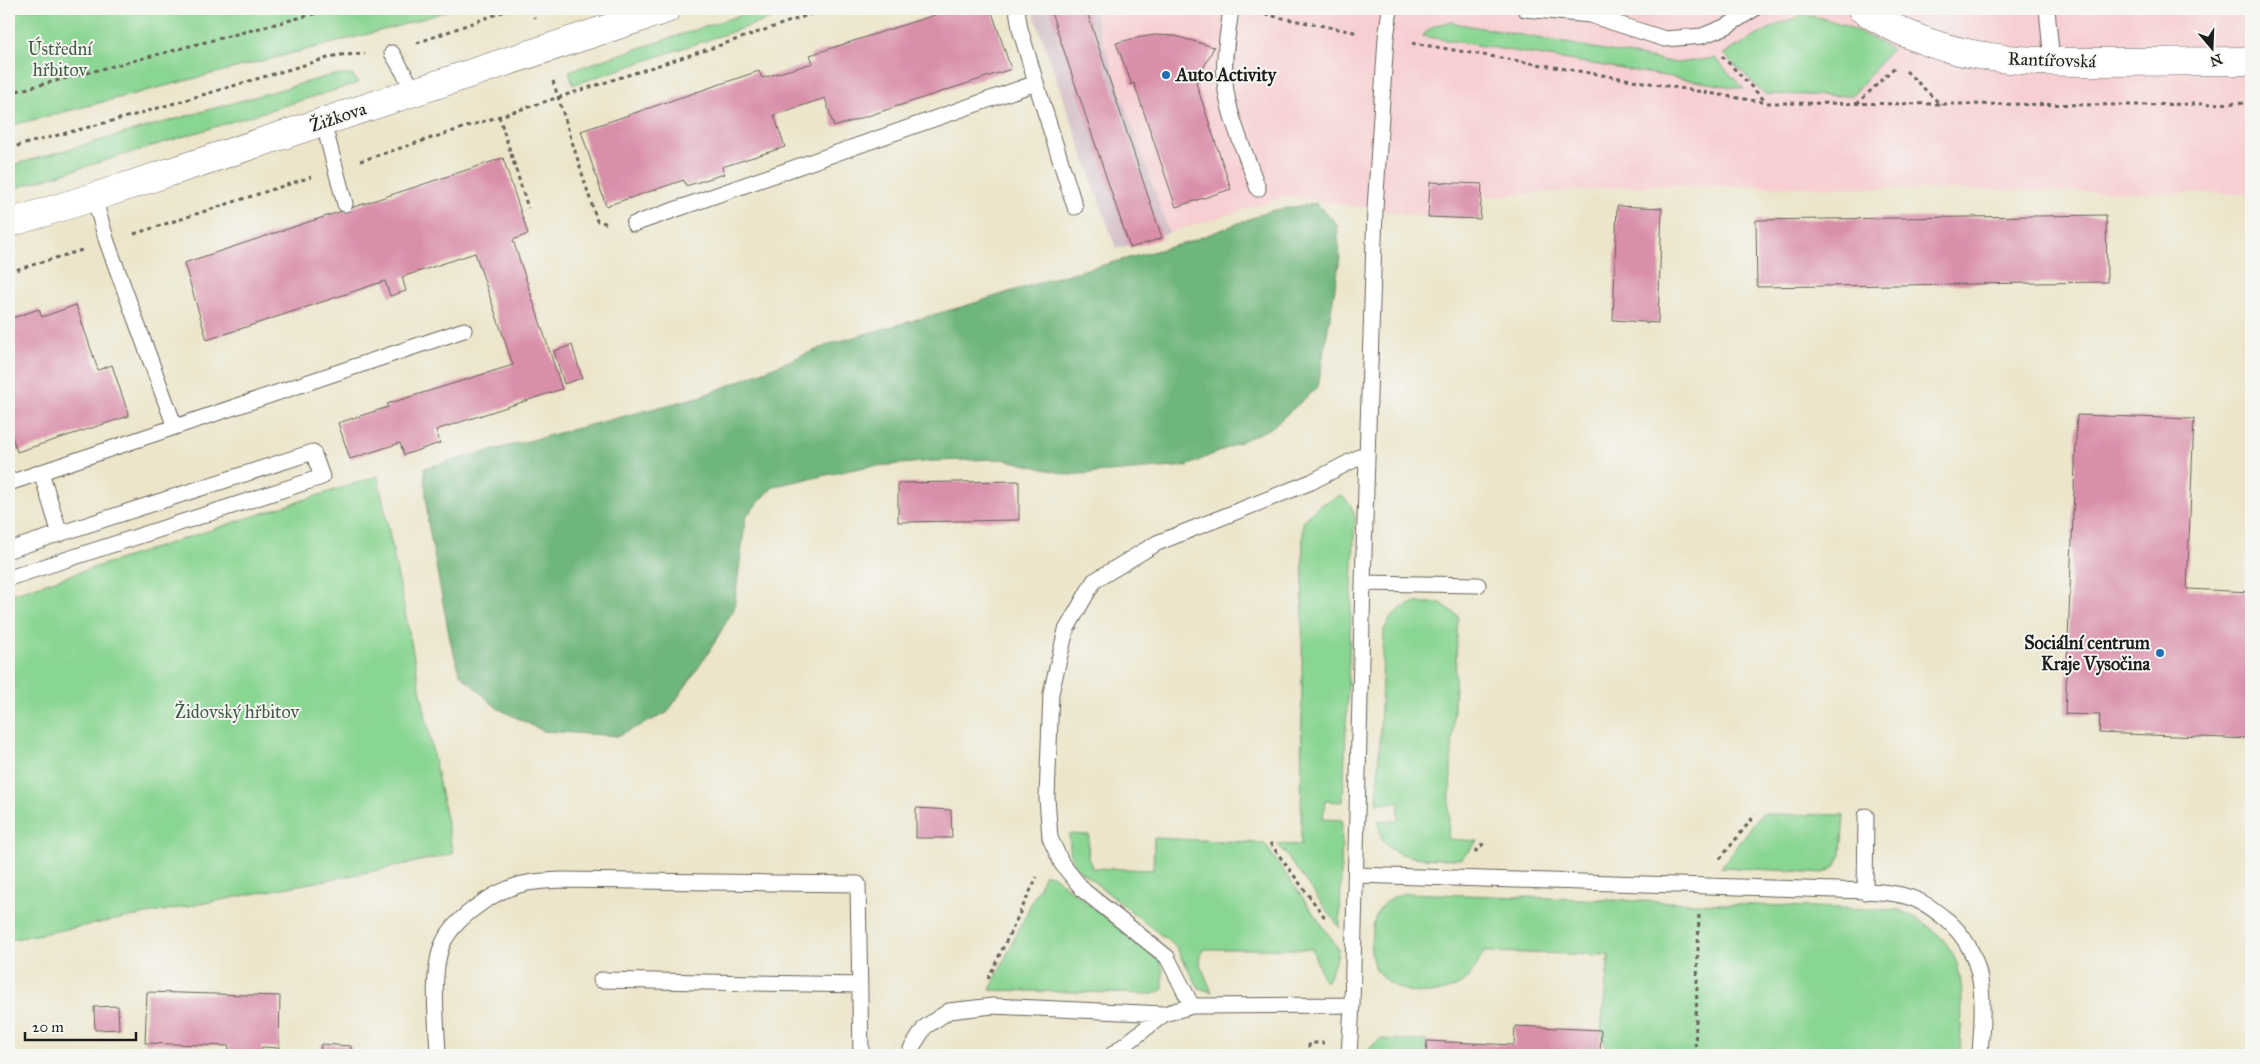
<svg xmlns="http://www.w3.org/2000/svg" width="2260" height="1064" font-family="'IM FELL Great Primer',serif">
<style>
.built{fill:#f7cfd2}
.industrial{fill:#d2bdc6}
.green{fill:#89d592;stroke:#527857}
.forest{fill:#6eb67c;stroke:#45694c}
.building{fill:#d98faa}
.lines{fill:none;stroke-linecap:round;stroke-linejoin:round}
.lane-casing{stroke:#656259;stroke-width:17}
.secondary-casing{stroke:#656259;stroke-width:29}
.path{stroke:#656259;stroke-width:3;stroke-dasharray:4 4;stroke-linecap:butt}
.lane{stroke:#fff;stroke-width:15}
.secondary{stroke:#fff;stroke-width:28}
.poi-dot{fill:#1f6fb2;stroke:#f6f6f2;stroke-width:2}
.labels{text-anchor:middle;stroke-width:4;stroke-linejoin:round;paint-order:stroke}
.park-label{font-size:18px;fill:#425d45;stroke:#f6f6f2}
.street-label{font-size:18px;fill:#1c1c1c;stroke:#f6f6f2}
.poi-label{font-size:18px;font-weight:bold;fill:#1c1c1c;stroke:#f6f6f2;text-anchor:start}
</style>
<rect width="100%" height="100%" fill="#f6f6f2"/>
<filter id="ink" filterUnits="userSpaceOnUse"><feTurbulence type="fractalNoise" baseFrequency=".02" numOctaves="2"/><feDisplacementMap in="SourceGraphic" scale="10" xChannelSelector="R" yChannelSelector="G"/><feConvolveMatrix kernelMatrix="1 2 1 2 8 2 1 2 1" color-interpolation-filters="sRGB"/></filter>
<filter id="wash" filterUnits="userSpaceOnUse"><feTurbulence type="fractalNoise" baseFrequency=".0096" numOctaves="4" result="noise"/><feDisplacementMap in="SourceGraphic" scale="20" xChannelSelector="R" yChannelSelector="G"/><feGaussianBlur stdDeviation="1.12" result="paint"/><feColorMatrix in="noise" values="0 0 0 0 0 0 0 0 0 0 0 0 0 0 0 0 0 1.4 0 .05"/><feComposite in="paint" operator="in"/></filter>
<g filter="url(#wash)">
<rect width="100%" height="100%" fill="#ece5ca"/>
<!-- built -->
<path class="built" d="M1092,9H2251V194L1657,185L1481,197L1480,219L1425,217L1288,196L1169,233Z"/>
<!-- industrial -->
<path class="industrial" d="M1032,9H1092L1169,233L1116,249Z"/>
<!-- green -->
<path class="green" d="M9,9H454L399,26L9,126Z
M759,9H800L573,85L569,71Z
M1803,15C1837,18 1861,33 1892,49L1852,96L1765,94L1723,54L1778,24Z
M1449,22L1677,63L1715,58L1744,89L1422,36L1435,25Z
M332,75H353L358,83L9,190V166Z
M378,476L453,854L369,872L9,940V595Z
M1341,495L1350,504L1355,516L1343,802L1325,801L1323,819L1342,820L1340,928L1278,844L1301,845L1303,520L1320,505Z
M1414,603H1441L1458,616L1448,839L1478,841L1461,859C1438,858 1392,863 1381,837C1379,832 1379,826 1378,821H1398L1399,803H1377L1384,630C1391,615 1398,608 1414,603Z
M1761,814L1844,815L1841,854L1835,867L1824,873L1721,867Z
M1069,834L1089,835L1088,857L1092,868L1153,870L1154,838L1264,843L1338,948L1337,957L1327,981H1324L1312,949H1202L1200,964L1212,992L1199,988L1176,947L1074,866L1071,858Z
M1045,874L1052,875L1160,961L1163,970V990L1153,994L990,990Z
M1406,893L1899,910C1974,943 1962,986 1960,1055H1632L1607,1053L1601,1030L1609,955L1484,952C1478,964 1471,978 1459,985C1431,1001 1381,994 1372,959C1370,949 1371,938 1373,928C1376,908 1386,897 1406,893Z
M1380,1039L1427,1041L1426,1055H1369V1049Z"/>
<!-- forest -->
<path class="forest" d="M1316,203L1337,224L1340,258L1318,387L1271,428L1187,466L1069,475L1002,459L935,461L865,467L774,486L746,516L734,609L707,655L667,713L617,736L543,731L497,708L460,674L450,640L428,523L424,468L702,396L833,343L968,305L1050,279L1189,242L1270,211Z"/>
<g id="blocks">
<!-- building -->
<path class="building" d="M953,9H991L1011,69L834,127L825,98L774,115L785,147L722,167L724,174L686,186L684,180L606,206L581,131L759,71L762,78L813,63L810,55Z
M1050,9H1086L1162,238L1130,248Z
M1155,35L1175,36L1214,47L1196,83L1231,189L1176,207L1134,83L1130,85L1131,82L1116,43L1136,38Z
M503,158L528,234L513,240L562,389L436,430L440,443L404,455L400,443L350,459L338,423L388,407L387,404L513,365L475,253L402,277L406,291L390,296L385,281L207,340L184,263Z
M1430,182L1482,184L1480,219L1428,217Z
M1617,206L1662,208L1658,323L1613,320Z
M2106,215L2107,282L1757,287L1756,220Z
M76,305L98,370L112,365L129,416L17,452L9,427V319L39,309L42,317Z
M572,345L582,378L564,384L554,351Z
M2077,415L2194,419L2187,589L2251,592V739L2099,733L2100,715L2065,714Z
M1019,481V520L898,522V483Z
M2250,740H2251V769H2248Z
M916,808L951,810L952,838H916Z
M147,992L280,996L279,1048L262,1047V1055H228L229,1046L145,1043Z
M118,1006L119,1029L95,1030L94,1007Z
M1515,1026L1601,1030L1600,1055H1426L1427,1041L1514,1045Z
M321,1044L351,1046V1055H320Z"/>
</g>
</g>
<g filter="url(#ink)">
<use href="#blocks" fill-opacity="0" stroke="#656259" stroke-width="1"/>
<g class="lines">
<!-- lane casing -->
<g class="lane-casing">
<path id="lane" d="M1017,9L1020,29L1036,83L1075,207
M1231,9C1228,33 1223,57 1225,82C1227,114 1248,158 1258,189
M1525,9L1590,15L1665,39L1702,36L1727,26L1754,9
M2047,9L2052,62
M392,53L415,92
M323,122L345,204
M634,224L1036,83
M175,427L464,330
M41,472L60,534
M9,483L175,427L107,242L94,197
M9,550L313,452L322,477L9,578
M1363,583L1478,585
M1356,875L1836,890C1858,891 1883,890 1905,896C1922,900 1933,909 1947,920C1989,957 1983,1004 1980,1055
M1865,892L1866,816
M601,980L860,985
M1192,1006L1167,957L1084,891L1062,864L1050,838L1047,798L1051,693L1066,630L1094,581L1157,543L1311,482L1367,453
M438,1055C437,1024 431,978 441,948C451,920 491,893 519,885C532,881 547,881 561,880L858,884L861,1055
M911,1055V1049L925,1027L949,1011L993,1006L1164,1014L1192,1006L1352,1005
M1112,1055L1164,1014
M1349,1055L1352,1005L1363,583L1375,209L1386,38L1390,9"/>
</g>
<!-- secondary casing -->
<g class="secondary-casing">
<path id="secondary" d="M1862,9C1939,61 2014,62 2103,62C2152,62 2202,61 2251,61
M9,223L94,197L667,9"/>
</g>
<!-- path -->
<path class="path" d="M532,9L534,18
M1257,13L1359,33
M417,43L511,9
M1412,43L1768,103L2137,105L2251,103
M1722,56L1766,102
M1906,71L1941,105
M553,81L597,221L609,224
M9,93L333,9
M1857,104L1897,65
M499,116L528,208
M9,148L131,116L338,55L365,54
M360,161L706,50L826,9
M134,234L311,177
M9,272L82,250
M1270,843L1326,919
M1475,852L1485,842
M1720,859L1755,815
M988,979L1037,877
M1306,1055L1310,1043H1324
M1695,1055L1699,913"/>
<!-- lane -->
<use href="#lane" class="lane"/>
<!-- secondary -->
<use href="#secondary" class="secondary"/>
</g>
</g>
<!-- markers -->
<g class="poi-dot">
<circle cx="1166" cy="75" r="5"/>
<circle cx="2160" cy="653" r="5"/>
</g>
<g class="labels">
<!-- park labels -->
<g class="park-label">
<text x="60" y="55">Ústřední<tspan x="60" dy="21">hřbitov</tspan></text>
<text x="237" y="718">Židovský hřbitov</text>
</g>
<!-- street labels -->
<g class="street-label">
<text transform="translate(2052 60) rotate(2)" y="6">Rantířovská</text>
<text transform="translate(338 117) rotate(-18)" y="6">Žižkova</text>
</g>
<!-- poi labels -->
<g class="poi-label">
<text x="1176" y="81">Auto Activity</text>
<text x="2150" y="649" text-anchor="end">Sociální centrum<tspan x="2150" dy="21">Kraje Vysočina</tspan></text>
</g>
</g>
<!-- margin -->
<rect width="2260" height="1064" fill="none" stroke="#f6f6f2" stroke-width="30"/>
<!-- north arrow -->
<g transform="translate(2212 48) rotate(161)" stroke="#f6f6f2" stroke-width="4" paint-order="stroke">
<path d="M0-4L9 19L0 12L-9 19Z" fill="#1c1c1c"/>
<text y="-8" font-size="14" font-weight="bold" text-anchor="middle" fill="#1c1c1c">N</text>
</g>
<!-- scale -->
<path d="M25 1032v8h111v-8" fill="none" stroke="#1c1c1c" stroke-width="2.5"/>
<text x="32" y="1032" font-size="15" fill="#1c1c1c" stroke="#f6f6f2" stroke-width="4" paint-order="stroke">20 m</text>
</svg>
